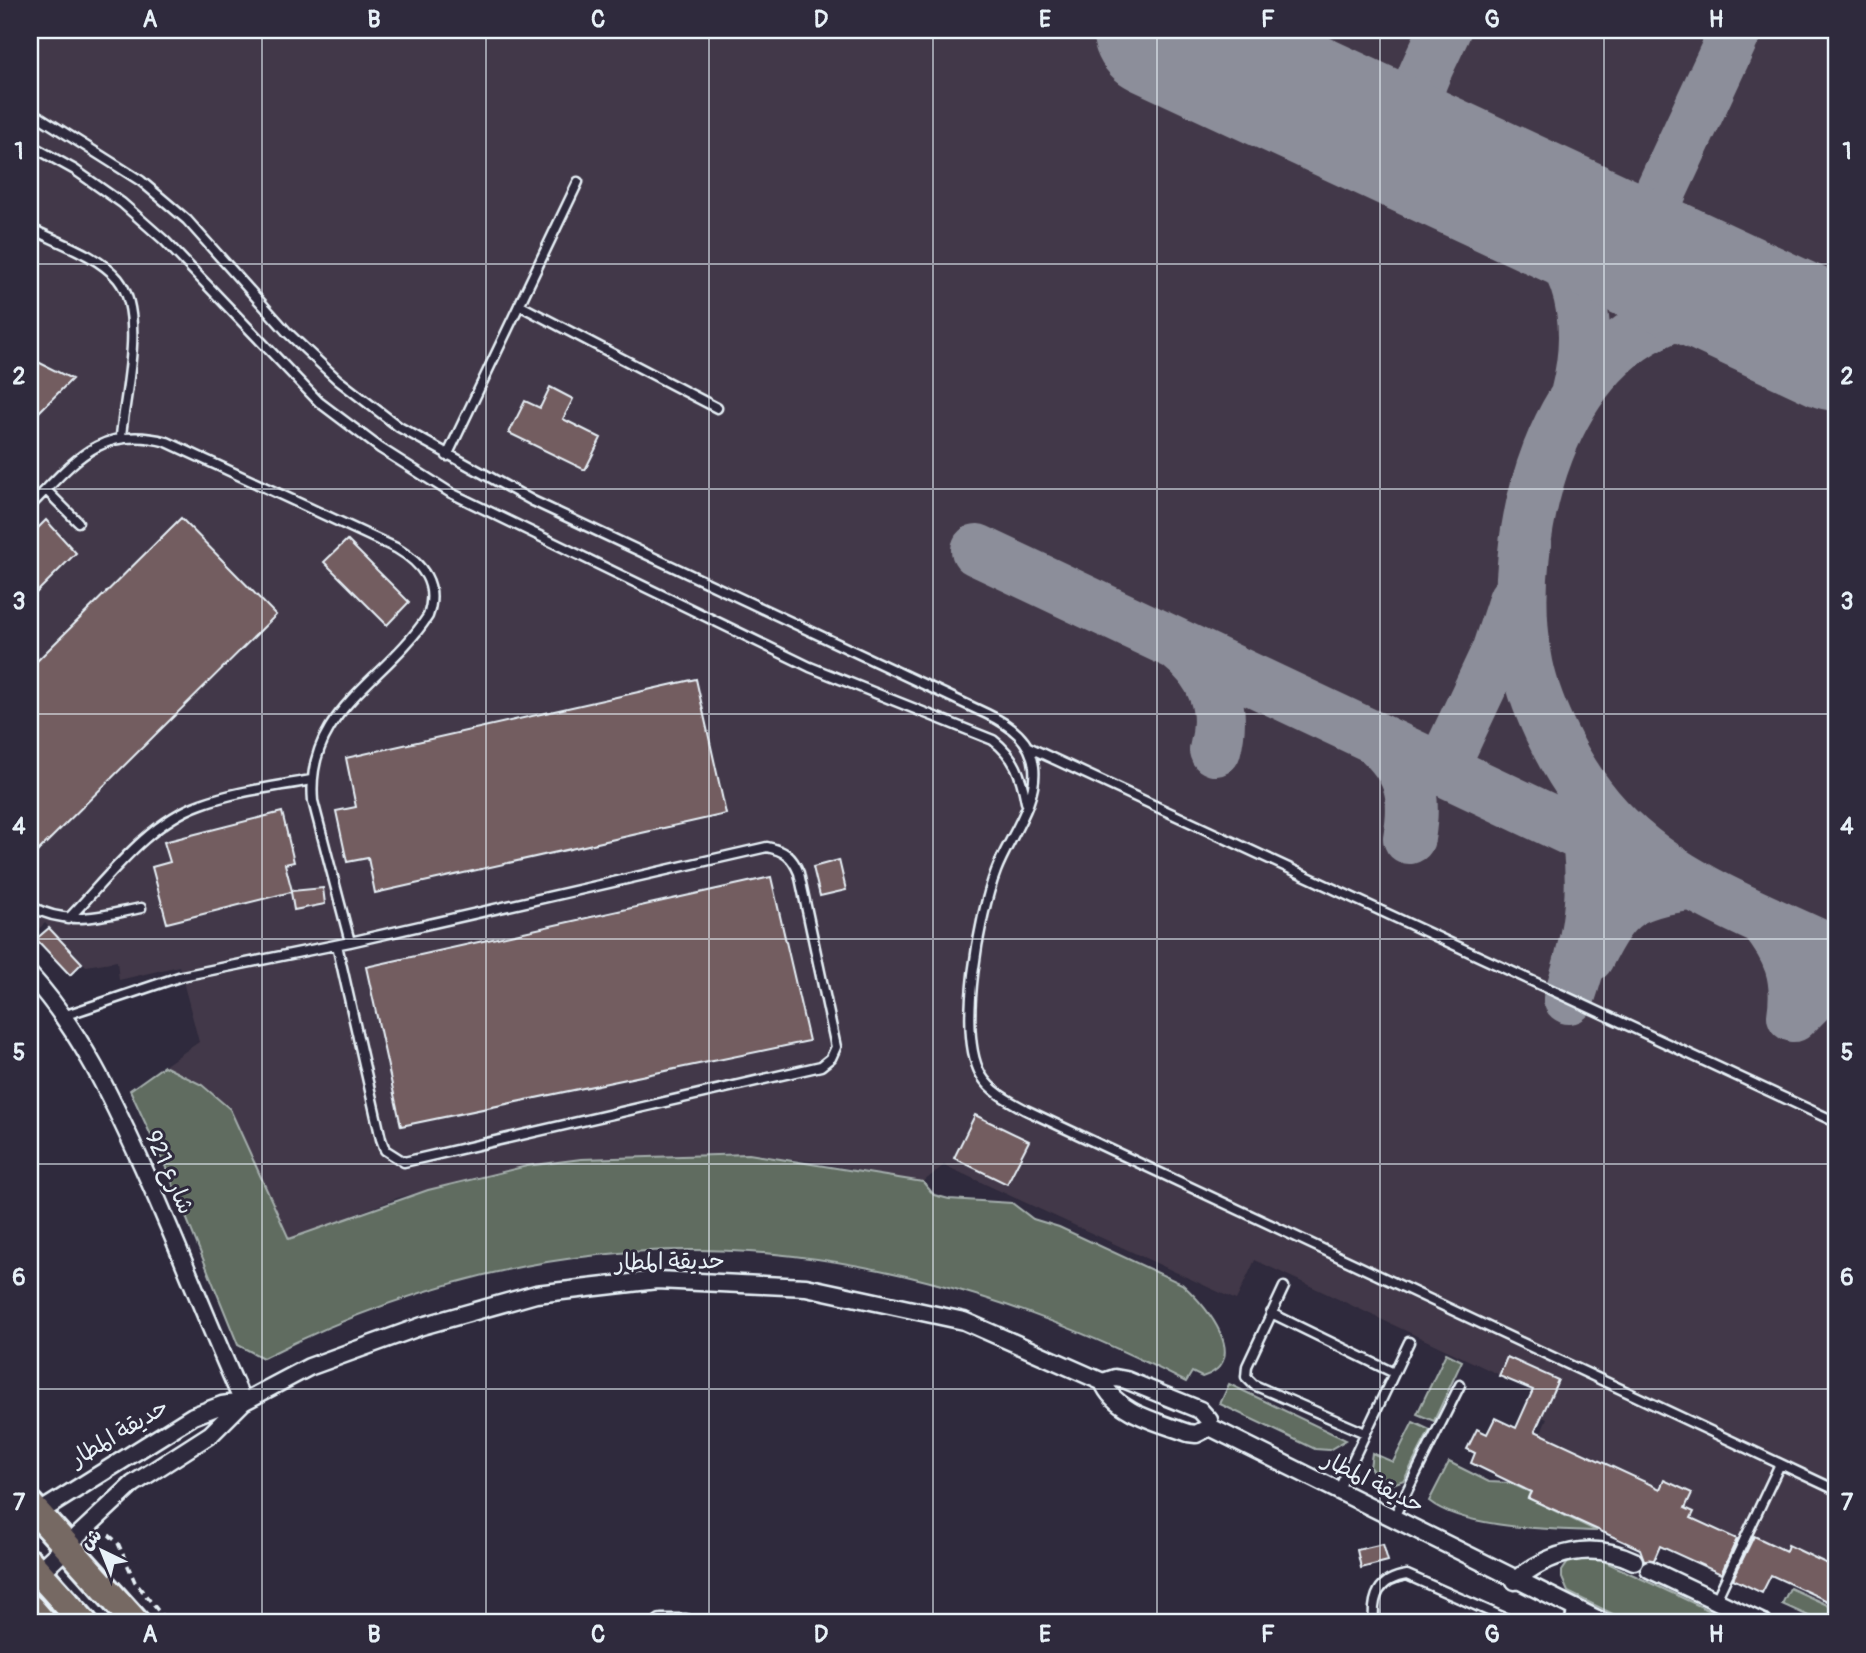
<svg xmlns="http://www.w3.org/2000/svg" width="1866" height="1653" font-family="Pangolin,'Playpen Sans Arabic',sans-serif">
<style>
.built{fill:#433948}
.green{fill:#606c61;stroke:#a4aeac;stroke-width:2}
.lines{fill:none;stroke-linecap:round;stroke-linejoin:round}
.taxiway{stroke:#8c8e9a;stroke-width:52}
.runway{stroke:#8c8e9a;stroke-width:131}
.building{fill:#735d61;stroke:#e8f1f8;stroke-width:2}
.service-casing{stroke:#e8f1f8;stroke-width:13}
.minor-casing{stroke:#e8f1f8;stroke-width:21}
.tertiary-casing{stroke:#e8f1f8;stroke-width:24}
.trunk-casing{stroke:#e8f1f8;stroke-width:32}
.path{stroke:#e8f1f8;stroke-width:3.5;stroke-dasharray:7 5;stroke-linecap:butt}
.service{stroke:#2f2a3d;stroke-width:8}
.minor{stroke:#2f2a3d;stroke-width:16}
.tertiary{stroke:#2f2a3d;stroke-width:19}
.trunk{stroke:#766964;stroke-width:26}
.grid{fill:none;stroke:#e8f1f8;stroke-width:2;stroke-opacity:0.55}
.labels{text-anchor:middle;stroke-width:6;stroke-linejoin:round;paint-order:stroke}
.street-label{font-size:23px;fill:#e8f1f8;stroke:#2f2a3d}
.neatline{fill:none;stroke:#e8f1f8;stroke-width:2.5}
.grid-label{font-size:23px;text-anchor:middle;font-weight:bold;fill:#e8f1f8}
</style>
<rect width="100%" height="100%" fill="#2f2a3d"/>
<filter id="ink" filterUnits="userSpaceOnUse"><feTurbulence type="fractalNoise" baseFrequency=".0143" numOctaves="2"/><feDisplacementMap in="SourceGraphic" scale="14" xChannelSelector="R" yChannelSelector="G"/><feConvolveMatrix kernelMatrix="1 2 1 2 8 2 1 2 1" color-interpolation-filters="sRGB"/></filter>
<g filter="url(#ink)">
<!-- built -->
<path class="built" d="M30,30H1836V1608L1784,1581L1792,1564L1773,1571L1762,1593L1732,1579L1739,1565L1727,1559L1720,1574L1661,1546L1655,1556L1528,1498L1530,1492L1471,1463L1475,1453L1467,1449L1476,1429L1487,1433L1495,1418L1539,1437L1547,1419L1525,1409L1532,1390L1255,1260L1236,1300L944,1165L923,1182L809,1161L725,1153L473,1178L397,1198L289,1240L230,1109L202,1085L164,1066L199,1042L179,966L119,980L117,961L86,966L45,923L30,937Z"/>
<!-- green -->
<path class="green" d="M164,1066L202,1085L230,1109L289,1239L428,1190L527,1166L581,1159L749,1154L923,1182L934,1195L949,1199L1012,1203L1033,1219L1059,1227L1182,1284C1206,1306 1253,1361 1202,1377L1192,1372L1186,1382C879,1224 576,1198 263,1358L238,1345L167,1170L130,1090Z
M1446,1353L1462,1361L1434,1421L1417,1414Z
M1229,1384L1346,1440L1329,1450L1315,1449L1220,1404Z
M1413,1422L1430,1430L1404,1480L1393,1484L1375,1475L1370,1467L1372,1453L1393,1462Z
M1449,1462L1489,1482L1510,1483L1530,1492L1528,1498L1597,1531C1552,1529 1464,1529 1429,1501Z
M1593,1556L1736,1623H1631L1568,1592L1562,1578V1571L1571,1558Z
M1790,1588L1836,1609V1623H1824L1782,1604Z"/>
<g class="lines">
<!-- taxiway -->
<path class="taxiway" d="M1445,30C1422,80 1388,128 1449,166
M1331,112C1368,121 1394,112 1420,85
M1508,194C1575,247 1598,310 1576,395
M1580,225C1608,232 1634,235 1652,208
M1684,272C1662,258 1646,245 1649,217L1736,30
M1766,311C1739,309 1713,305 1687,312C1551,347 1506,535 1526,657C1533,702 1561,759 1589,796C1651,879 1746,910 1836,953
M977,550L1632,859
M1179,646C1214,673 1226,708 1215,750
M1376,738C1410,770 1417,793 1409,838
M1442,769L1497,652L1514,600
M1764,920C1789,951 1799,976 1793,1016L1813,996L1836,982
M1588,957C1615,902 1630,893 1689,885
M1569,998C1592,930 1597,880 1583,808"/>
<!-- runway -->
<path class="runway" d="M1158,30L1836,345"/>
</g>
<!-- building -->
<path class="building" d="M30,358L72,379L30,421Z
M550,387L573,399L563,419L601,438L585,470L509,433L525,401L540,408Z
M181,518L276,615L30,859V668Z
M46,520L76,553L30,599V536Z
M347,540L409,602L387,625L324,562Z
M696,679L726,814L375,893L368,858L347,862L336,811L356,807L346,758Z
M282,812L294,862L285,864L292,891L323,888L325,904L294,910L291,892L167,923L152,867L170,862L164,842Z
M839,860L846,890L820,896L813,867Z
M771,877L809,1041L401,1126L366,967Z
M49,928L82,963L70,975L36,939Z
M975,1115L1029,1141L1007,1184L954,1158Z
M1507,1357L1558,1380L1535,1431L1660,1489L1664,1480L1692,1493L1685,1508L1694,1512L1691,1518L1737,1539L1721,1574L1660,1546L1654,1560H1644L1640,1549L1528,1498L1531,1492L1471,1463L1475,1453L1467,1449L1477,1429L1487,1434L1495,1418L1516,1428L1533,1390L1499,1376Z
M1754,1536L1786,1551L1788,1545L1836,1568V1605L1771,1575L1762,1593L1733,1579Z
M1383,1544L1388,1561L1361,1568L1357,1550Z"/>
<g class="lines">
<!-- service casing -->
<g class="service-casing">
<path id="service" d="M30,111L141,181L187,220L287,332L338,380L399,427L533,501L987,714C1010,725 1031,740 1034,767C1038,803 1008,839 996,871C979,915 957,1033 981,1075C991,1092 1009,1101 1026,1110L1836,1490
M30,145L75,170L122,203L165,241L319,402L380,448L451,493L810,667L993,740C1015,757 1021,775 1026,802
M30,228C57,242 98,255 118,279C146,314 125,393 121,436
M519,305L717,408
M447,456L578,182
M46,490L78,522
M30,506C74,462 99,424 167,442L396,548C423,564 439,584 428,616C385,682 305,711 313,801L350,942
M1028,747L1836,1122
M30,906C68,927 101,916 141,908
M68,919C107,879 147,823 201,804C236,791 275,787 311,780
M63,1016L182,976L350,942L767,847C785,851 792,856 799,873L836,1047L831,1058L821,1066L404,1162L385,1150L381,1139L337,945
M1284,1287L1247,1366L1246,1377L1254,1385L1365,1433
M1271,1313L1394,1373
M1338,1491L1409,1342
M1393,1519L1460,1385
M1716,1600L1780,1464
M1374,1623C1372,1597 1378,1579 1407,1575L1516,1623
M1569,1623L1573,1608"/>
</g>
<!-- minor casing -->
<g class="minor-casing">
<path id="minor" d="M30,975C81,1031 112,1099 143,1167C178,1245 208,1324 243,1402
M1103,1382C1115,1413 1159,1422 1188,1433L1196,1434L1210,1427
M38,1513L193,1416L222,1405L243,1402L309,1367L422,1326L536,1294L657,1280L806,1287L964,1321L1103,1382L1115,1378L1126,1380L1200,1410L1209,1420L1210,1427L1605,1623
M68,1545L133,1484L211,1434L243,1402
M1649,1569L1763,1623
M1515,1581C1550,1551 1592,1541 1634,1561
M661,1623H686"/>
</g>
<!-- tertiary casing -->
<g class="tertiary-casing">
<path id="tertiary" d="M31,1580L68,1545"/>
</g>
<!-- trunk casing -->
<g class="trunk-casing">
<path id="trunk" d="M30,1505L136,1623
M30,1563L84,1623
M30,1608L43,1623"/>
</g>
<!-- path -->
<path class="path" d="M30,1473L38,1480
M109,1535L118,1543L135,1582L168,1623"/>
<!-- service -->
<use href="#service" class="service"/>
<!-- minor -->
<use href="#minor" class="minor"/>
<!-- tertiary -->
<use href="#tertiary" class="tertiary"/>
<!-- trunk -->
<use href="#trunk" class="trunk"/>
</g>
</g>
<!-- grid -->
<path class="grid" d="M262,30V1623M486,30V1623M709,30V1623M933,30V1623M1157,30V1623M1380,30V1623M1604,30V1623M30,264H1836M30,489H1836M30,714H1836M30,939H1836M30,1164H1836M30,1389H1836"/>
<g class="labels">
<!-- street labels -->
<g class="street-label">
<text transform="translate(170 1172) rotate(66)" y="8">شارع 921</text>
<text transform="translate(670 1261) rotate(-1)" y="8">حديقة المطار</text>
<text transform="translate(119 1432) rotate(-31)" y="8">حديقة المطار</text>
<text transform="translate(1374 1482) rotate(27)" y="8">حديقة المطار</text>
</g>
</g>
<!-- margin -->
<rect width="1866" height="1653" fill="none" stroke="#2f2a3d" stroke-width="77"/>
<!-- north arrow -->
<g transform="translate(102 1551) rotate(317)" stroke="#2f2a3d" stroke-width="5" paint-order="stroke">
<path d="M0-5L12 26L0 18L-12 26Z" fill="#e8f1f8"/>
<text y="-10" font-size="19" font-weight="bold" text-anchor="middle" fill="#e8f1f8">ش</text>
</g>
<rect x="38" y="38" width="1790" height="1576" class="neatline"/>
<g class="grid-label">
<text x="150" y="27">A</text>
<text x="374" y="27">B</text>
<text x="598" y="27">C</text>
<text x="821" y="27">D</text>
<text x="1045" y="27">E</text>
<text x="1268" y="27">F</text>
<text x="1492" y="27">G</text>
<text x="1716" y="27">H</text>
<text x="19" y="159">1</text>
<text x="1847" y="159">1</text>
<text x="19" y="384">2</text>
<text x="1847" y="384">2</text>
<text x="19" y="609">3</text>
<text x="1847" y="609">3</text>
<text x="19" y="834">4</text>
<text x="1847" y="834">4</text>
<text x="19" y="1060">5</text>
<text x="1847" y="1060">5</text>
<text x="19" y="1285">6</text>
<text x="1847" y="1285">6</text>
<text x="19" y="1510">7</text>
<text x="1847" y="1510">7</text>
<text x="150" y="1642">A</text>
<text x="374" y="1642">B</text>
<text x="598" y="1642">C</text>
<text x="821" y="1642">D</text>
<text x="1045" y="1642">E</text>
<text x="1268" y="1642">F</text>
<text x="1492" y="1642">G</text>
<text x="1716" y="1642">H</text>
</g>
</svg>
